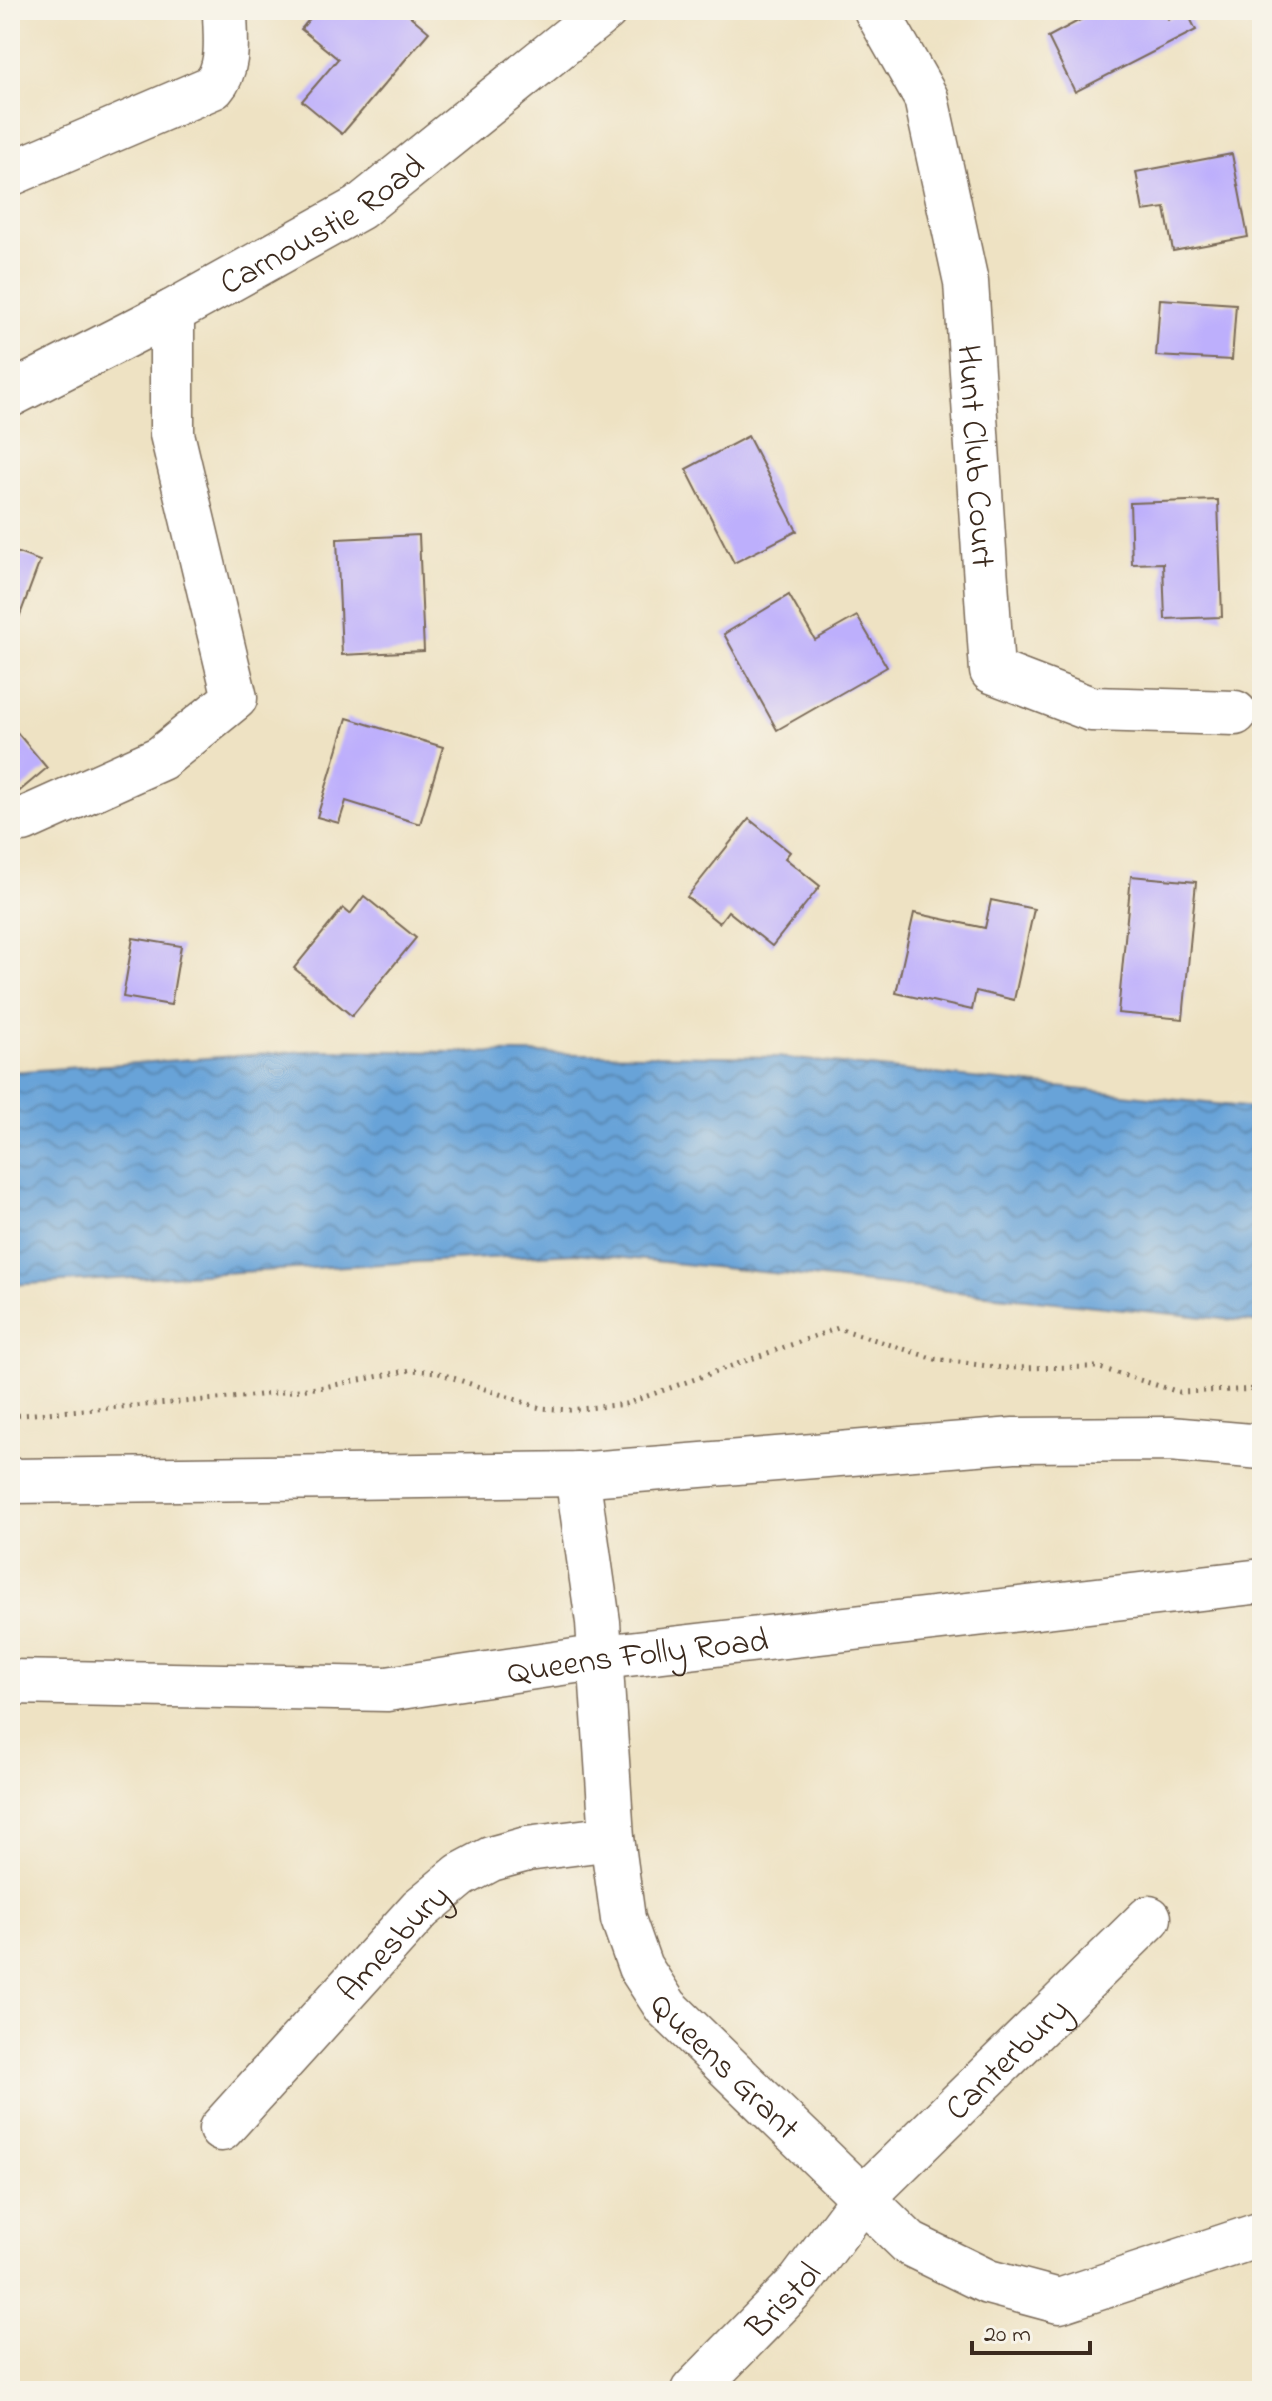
<svg xmlns="http://www.w3.org/2000/svg" width="1272" height="2401" font-family="'Indie Flower',sans-serif">
<style>
.water{fill:url(#water-waves);stroke:#52667b;stroke-width:2}
.building{fill:#bdaffc}
.lines{fill:none;stroke-linecap:round;stroke-linejoin:round}
.minor-casing{stroke:#7a6a58;stroke-width:47}
.path{stroke:#7a6a58;stroke-width:5;stroke-dasharray:2 6;stroke-linecap:butt}
.minor{stroke:#fff;stroke-width:44}
.labels{text-anchor:middle;stroke-width:7;stroke-linejoin:round;paint-order:stroke}
.street-label{font-size:34px;fill:#3b2a1e;stroke:#f7f3e8}
</style>
<defs>
<pattern id="water-waves" width="16" height="10" patternUnits="userSpaceOnUse" patternTransform="scale(2)"><rect width="16" height="10" fill="#68a3d8"/><path d="M0 5q4-4 8 0t8 0" fill="none" stroke="#5785af"/></pattern>
</defs>
<rect width="100%" height="100%" fill="#f7f3e8"/>
<filter id="ink" filterUnits="userSpaceOnUse"><feTurbulence type="fractalNoise" baseFrequency=".0125" numOctaves="2"/><feDisplacementMap in="SourceGraphic" scale="16" xChannelSelector="R" yChannelSelector="G"/><feConvolveMatrix kernelMatrix="1 2 1 2 8 2 1 2 1" color-interpolation-filters="sRGB"/></filter>
<filter id="wash" filterUnits="userSpaceOnUse"><feTurbulence type="fractalNoise" baseFrequency=".006" numOctaves="4" result="noise"/><feDisplacementMap in="SourceGraphic" scale="32" xChannelSelector="R" yChannelSelector="G"/><feGaussianBlur stdDeviation="1.8" result="paint"/><feColorMatrix in="noise" values="0 0 0 0 0 0 0 0 0 0 0 0 0 0 0 0 0 1.4 0 .05"/><feComposite in="paint" operator="in"/></filter>
<g filter="url(#wash)">
<rect width="100%" height="100%" fill="#eee2c3"/>
<!-- water -->
<path class="water" d="M322,1050L777,1057L1262,1109V1323L575,1253L10,1285V1072Z"/>
<g id="blocks">
<!-- building -->
<path class="building" d="M317,10H403L429,32L342,134L302,101L338,59L301,29Z
M1078,10H1163L1168,19L1186,10L1196,30L1075,92L1048,37L1082,19Z
M1232,154L1248,237L1173,251L1165,208L1143,211L1136,172Z
M1160,299L1236,304L1232,360L1156,356Z
M748,436L797,531L734,563L686,469Z
M1218,500L1222,617L1165,619L1163,563L1132,564L1130,503Z
M419,535L424,651L342,655L337,539Z
M10,550L40,561L14,631L10,629Z
M789,595L815,640L857,616L887,667L777,730L724,634Z
M347,718L443,747L420,824L346,801L339,823L317,817Z
M10,724L47,768L10,799Z
M749,819L790,852L785,858L820,886L772,946L728,911L719,923L687,897Z
M1131,876L1196,882L1183,1019L1118,1013Z
M364,896L416,938L352,1016L294,968L343,908L350,914Z
M991,900L1034,909L1014,1000L976,991L972,1010L896,993L914,913L985,928Z
M133,938L181,946L171,1005L123,997Z"/>
</g>
</g>
<g filter="url(#ink)">
<use href="#blocks" fill-opacity="0" stroke="#7a6a58" stroke-width="2"/>
<g class="lines">
<!-- minor casing -->
<g class="minor-casing">
<g id="minor">
<path id="s1" d="M876,10L926,98L966,282L992,671L1091,709L1235,713"/>
<path d="M10,174L213,87C231,67 225,35 225,10"/>
<path id="s2" d="M10,395L172,312L359,208L605,10"/>
<path d="M10,820H23L161,758L235,698L172,434V312"/>
<path id="s3" d="M577,1474L598,1622L612,1838L623,1919L640,1967L666,2007L910,2244L988,2282L1059,2301L1262,2234"/>
<path d="M10,1481L588,1474L1014,1440L1170,1439L1262,1447"/>
<path id="s4" d="M10,1682L387,1689L602,1657L1262,1581"/>
<path id="s5" d="M221,2129L420,1909L461,1875L491,1859L527,1849L612,1838"/>
<path id="s6" d="M693,2391L800,2282L862,2199L1149,1918"/>
</g>
</g>
<!-- path -->
<path class="path" d="M10,1416L242,1397L324,1387L411,1370L436,1372L540,1408L570,1410L625,1404L838,1328L935,1359L1003,1368L1097,1367L1179,1392L1262,1389"/>
<!-- minor -->
<use href="#minor" class="minor"/>
</g>
</g>
<g class="labels">
<!-- street labels -->
<g class="street-label">
<text dy="12" stroke="none"><textPath href="#s2" startOffset="356">Carnoustie Road</textPath></text>
<text dy="12" stroke="none"><textPath href="#s1" startOffset="464">Hunt Club Court</textPath></text>
<text dy="12" stroke="none"><textPath href="#s4" startOffset="630">Queens Folly Road</textPath></text>
<text dy="12" stroke="none"><textPath href="#s5" startOffset="254">Amesbury</textPath></text>
<text dy="12" stroke="none"><textPath href="#s6" startOffset="458">Canterbury</textPath></text>
<text dy="12" stroke="none"><textPath href="#s3" startOffset="630">Queens Grant</textPath></text>
<text dy="12" stroke="none"><textPath href="#s6" startOffset="128">Bristol</textPath></text>
</g>
</g>
<!-- margin -->
<rect width="1272" height="2401" fill="none" stroke="#f7f3e8" stroke-width="40"/>
<!-- scale -->
<path d="M972 2341v12h118v-12" fill="none" stroke="#3b2a1e" stroke-width="4"/>
<text x="984" y="2341" font-size="24" fill="#3b2a1e" stroke="#f7f3e8" stroke-width="6" paint-order="stroke">20 m</text>
</svg>
